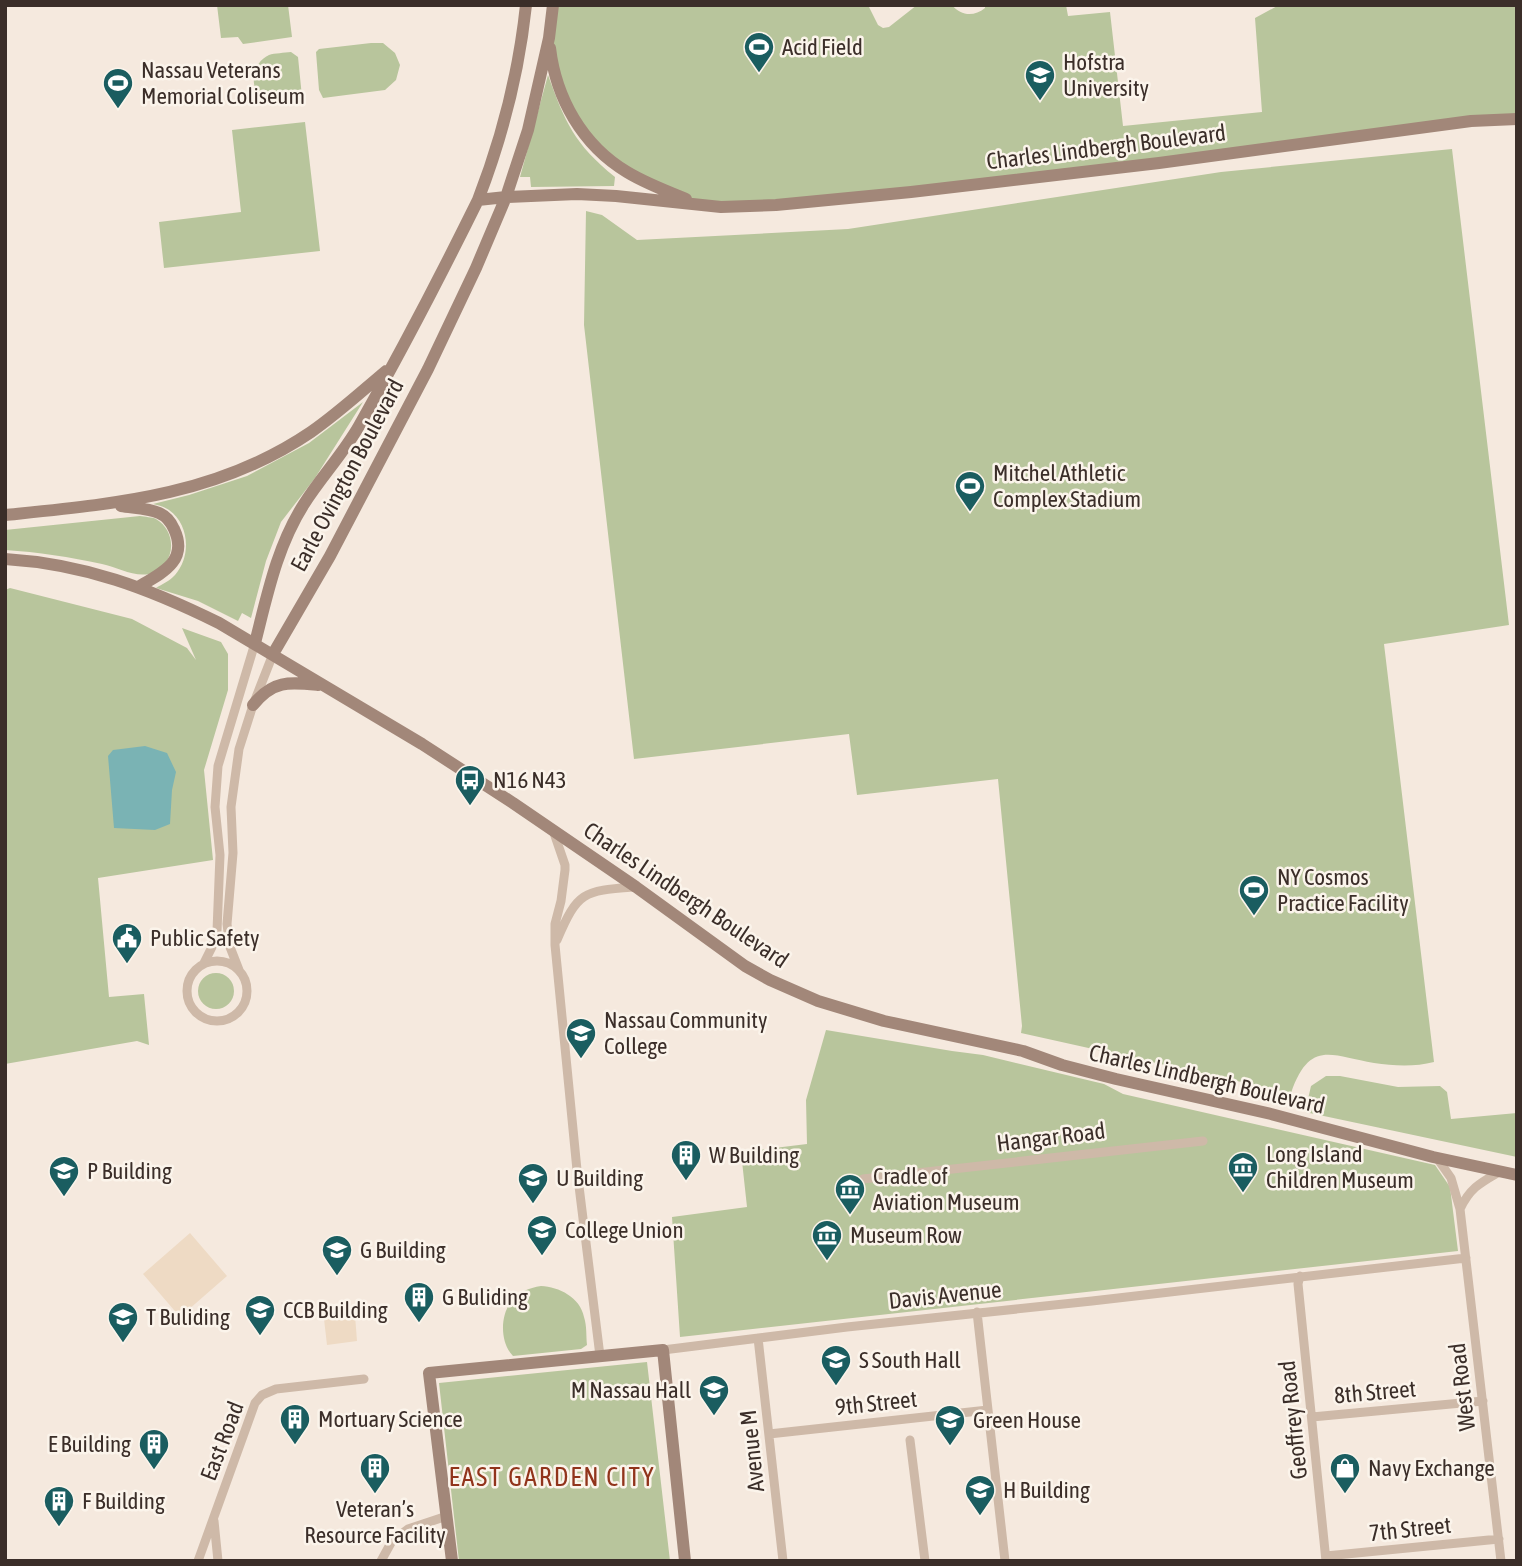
<svg xmlns="http://www.w3.org/2000/svg" width="1522" height="1566" font-family="'Asap Condensed',sans-serif">
<style>
.green{fill:#b8c59c}
.plaza{fill:#eedac4}
.water{fill:#7ab3b4}
.lines{fill:none;stroke-linecap:round;stroke-linejoin:round}
.street{stroke:#ceb9a8;stroke-width:9}
.secondary{stroke:#a28779;stroke-width:12}
.labels{text-anchor:middle;stroke-width:5;stroke-linejoin:round;paint-order:stroke}
.poi-label{font-size:23px;fill:#3b2e29;stroke:#fbf4eb;text-anchor:start}
.street-label{font-size:23px;fill:#3b2e29;stroke:#fbf4eb}
.quarter-label{font-size:26px;letter-spacing:2px;fill:#91341b;stroke:#fbf4eb}
</style>
<rect width="100%" height="100%" fill="#f5e9de"/>
<!-- green -->
<path class="green" d="M217,5H288L292,37L243,44L238,37L221,38Z
M553,5H868L878,25L883,28L889,27L917,5H952C961,16 974,17 985,8V5H1066L1068,16L1110,12L1123,126L1262,112L1255,18L1279,5H1517V119L911,192L699,205L648,183L586,136L552,67Z
M371,43H383L395,53L400,65L396,80L385,90L323,98L319,90L316,52L319,49Z
M291,52L298,57L302,97L298,101C288,103 275,105 265,100C248,91 251,63 269,55C275,53 284,53 291,52Z
M548,75C565,122 574,144 615,177L614,186L531,187L530,177H520Z
M305,122L320,251L164,268L159,222L241,212L232,130Z
M1452,149L1509,625L1384,644L1434,1062C1415,1067 1394,1066 1374,1063C1331,1056 1310,1039 1291,1093L1021,1033L1022,1026L998,779L857,795L849,734L634,759L584,325L586,211L602,215L637,240L848,229L1221,172Z
M363,402L315,478L281,522L266,561L251,618L242,613L238,621L198,601L156,588C162,584 170,581 175,575C191,557 190,525 169,510C165,507 158,505 153,504L189,495L247,476L309,443Z
M140,516C145,517 152,517 156,519C179,533 175,567 149,574C133,577 117,567 102,564C70,557 38,552 5,550V530Z
M10,588L132,619L187,648L196,660L182,628L221,642L228,654V690L204,770L213,860L98,878L109,997L144,994L149,1045L137,1041L5,1064V590Z
M198 991a18 18 0 1 1 36 0a18 18 0 1 1-36 0Z
M826,1030L952,1051L983,1055L1104,1084L1123,1094L1435,1165L1450,1187L1458,1251L680,1337L672,1217L747,1207L741,1152L807,1144L806,1100Z
M1326,1076H1340L1398,1087L1440,1086L1447,1092L1451,1119L1517,1113V1157L1305,1112L1311,1086Z
M541,1286C559,1287 580,1297 584,1317C587,1326 586,1336 587,1345L581,1349L513,1356C500,1343 500,1316 511,1302C518,1292 529,1288 541,1286Z
M647,1362L670,1561H459L439,1383Z"/>
<!-- plaza -->
<path class="plaza" d="M190,1233L227,1276L180,1317L143,1274Z
M355,1315L357,1341L327,1345L324,1319Z"/>
<!-- water -->
<path class="water" d="M145,746L167,753L176,772L172,790L170,824L155,830L114,828L108,756L113,750Z"/>
<g class="lines">
<!-- street -->
<path class="street" d="M553,830L565,865V870L561,901L555,924V945L577,1170L600,1356
M557,940C578,891 583,891 635,887
M187 991a30 30 0 1 1 60 0a30 30 0 1 1-60 0Z
M204,963L212,947L217,931L220,855L215,807L218,766L255,643
M239,970L230,947L227,924L233,853L231,807L239,749L253,705L273,654
M1437,1158L1451,1178L1460,1209L1501,1561
M863,1179L1203,1141
M1460,1209C1470,1188 1480,1183 1499,1172
M1300,1276L1298,1284L1326,1561
M977,1312L1005,1561
M758,1338L783,1561
M663,1350L847,1327L1092,1301L1466,1258
M1312,1417L1483,1401
M769,1434L988,1410
M910,1440L925,1561
M214,1521L218,1561
M1326,1556L1499,1539
M198,1561L255,1403L262,1395L276,1389L364,1379
M381,1561L392,1541L408,1529L447,1516"/>
<!-- secondary -->
<path class="secondary" d="M550,48C556,98 582,145 627,172C645,183 666,191 686,199
M478,200L506,197L577,194L616,196L721,207L776,205L911,192L1159,163L1471,121L1517,119
M121,506C133,508 148,508 159,513C166,516 171,522 174,529C189,561 162,573 138,587
M5,515C114,504 217,496 311,432C337,414 361,392 386,371
M5,559C85,564 148,588 219,623L422,744L513,803L636,887L745,966L770,980L818,1001L884,1021L1023,1051L1062,1065L1116,1079L1271,1114L1433,1157L1517,1175
M255,643C267,596 277,546 304,504C321,477 343,454 359,426C401,352 440,277 478,200C502,138 519,71 526,5
M273,654L330,556L428,369L476,268L506,197L528,130L549,38L553,5
M253,705C273,680 289,682 318,685
M452,1561L429,1373L663,1350L685,1561"/>
</g>
<!-- icons -->
<defs>
<g id="stadium-pin" transform="scale(1.575)"><path d="M0 17L-7.5 6A9.5 9.5 0 1 1 7.5 6Z" fill="#1a5d60" stroke="#fbf4eb"/><path d="M0-5a6.5 5 0 1 0 0 10a6.5 5 0 1 0 0-10ZM-3.5-1.8h7v3.6h-7Z" fill="#fff"/></g>
<g id="university-pin" transform="scale(1.575)"><path d="M0 17L-7.5 6A9.5 9.5 0 1 1 7.5 6Z" fill="#1a5d60" stroke="#fbf4eb"/><path d="M0-5L7-2L0 1L-7-2ZM-4 1L0 2.5L4 1V4Q0 6-4 4Z" fill="#fff"/></g>
<g id="bus-pin" transform="scale(1.575)"><path d="M0 17L-7.5 6A9.5 9.5 0 1 1 7.5 6Z" fill="#1a5d60" stroke="#fbf4eb"/><path d="M-5-6H5V4H4V6H2V4H-2V6H-4V4H-5ZM-3.5-4V0h7V-4ZM-3.5 1.2v1.5H-2V1.2ZM2 1.2v1.5H3.5V1.2Z" fill="#fff"/></g>
<g id="civic-pin" transform="scale(1.575)"><path d="M0 17L-7.5 6A9.5 9.5 0 1 1 7.5 6Z" fill="#1a5d60" stroke="#fbf4eb"/><path d="M-.6-6.5H3V-4.5H.6V-3L4-1V1h2V6H-6V1h2V-1L-.6-3ZM-1.2 2.5V6h2.4V2.5Z" fill="#fff"/></g>
<g id="building-pin" transform="scale(1.575)"><path d="M0 17L-7.5 6A9.5 9.5 0 1 1 7.5 6Z" fill="#1a5d60" stroke="#fbf4eb"/><path d="M-4-6H4V6H1V3H-1V6H-4ZM-2.5-4.3h1.7v1.8h-1.7ZM.8-4.3h1.7v1.8H.8ZM-2.5-1h1.7V.8h-1.7ZM.8-1h1.7V.8H.8Z" fill="#fff"/></g>
<g id="museum-pin" transform="scale(1.575)"><path d="M0 17L-7.5 6A9.5 9.5 0 1 1 7.5 6Z" fill="#1a5d60" stroke="#fbf4eb"/><path d="M0-6L6-3V-2H-6V-3ZM-5-1h2V3h-2ZM-1-1h2V3h-2ZM3-1h2V3H3ZM-6 4H6V6H-6Z" fill="#fff"/></g>
<g id="shop-pin" transform="scale(1.575)"><path d="M0 17L-7.5 6A9.5 9.5 0 1 1 7.5 6Z" fill="#1a5d60" stroke="#fbf4eb"/><path d="M-5-2.5h2.3a2.7 3.5 0 0 1 5.4 0H5L5.5 6h-11ZM-1.5-2.5h3a1.5 2.3 0 0 0-3 0Z" fill="#fff"/></g>
</defs>
<g fill-rule="evenodd">
<use href="#stadium-pin" x="759" y="47"/>
<use href="#university-pin" x="1040" y="75"/>
<use href="#stadium-pin" x="118" y="83"/>
<use href="#stadium-pin" x="970" y="486"/>
<use href="#bus-pin" x="470" y="780"/>
<use href="#stadium-pin" x="1254" y="890"/>
<use href="#civic-pin" x="127" y="938"/>
<use href="#university-pin" x="581" y="1033"/>
<use href="#building-pin" x="686" y="1155"/>
<use href="#museum-pin" x="1243" y="1167"/>
<use href="#university-pin" x="64" y="1171"/>
<use href="#university-pin" x="533" y="1178"/>
<use href="#museum-pin" x="850" y="1189"/>
<use href="#university-pin" x="542" y="1230"/>
<use href="#museum-pin" x="827" y="1235"/>
<use href="#university-pin" x="337" y="1250"/>
<use href="#building-pin" x="419" y="1297"/>
<use href="#university-pin" x="260" y="1310"/>
<use href="#university-pin" x="123" y="1317"/>
<use href="#university-pin" x="836" y="1360"/>
<use href="#university-pin" x="714" y="1390"/>
<use href="#building-pin" x="295" y="1419"/>
<use href="#university-pin" x="950" y="1420"/>
<use href="#building-pin" x="154" y="1444"/>
<use href="#building-pin" x="375" y="1468"/>
<use href="#shop-pin" x="1345" y="1468"/>
<use href="#university-pin" x="980" y="1490"/>
<use href="#building-pin" x="59" y="1501"/>
</g>
<g class="labels">
<!-- poi labels -->
<g class="poi-label">
<text x="782" y="55">Acid Field</text>
<text x="1063" y="70">Hofstra<tspan x="1063" dy="26">University</tspan></text>
<text x="141" y="78">Nassau Veterans<tspan x="141" dy="26">Memorial Coliseum</tspan></text>
<text x="993" y="481">Mitchel Athletic<tspan x="993" dy="26">Complex Stadium</tspan></text>
<text x="493" y="788">N16 N43</text>
<text x="1277" y="885">NY Cosmos<tspan x="1277" dy="26">Practice Facility</tspan></text>
<text x="150" y="946">Public Safety</text>
<text x="604" y="1028">Nassau Community<tspan x="604" dy="26">College</tspan></text>
<text x="1266" y="1162">Long Island<tspan x="1266" dy="26">Children Museum</tspan></text>
<text x="709" y="1163">W Building</text>
<text x="87" y="1179">P Building</text>
<text x="873" y="1184">Cradle of<tspan x="873" dy="26">Aviation Museum</tspan></text>
<text x="556" y="1186">U Building</text>
<text x="565" y="1238">College Union</text>
<text x="850" y="1243">Museum Row</text>
<text x="360" y="1258">G Building</text>
<text x="442" y="1305">G Buliding</text>
<text x="283" y="1318">CCB Building</text>
<text x="146" y="1325">T Buliding</text>
<text x="859" y="1368">S South Hall</text>
<text x="691" y="1398" text-anchor="end">M Nassau Hall</text>
<text x="318" y="1427">Mortuary Science</text>
<text x="973" y="1428">Green House</text>
<text x="131" y="1452" text-anchor="end">E Building</text>
<text x="1368" y="1476">Navy Exchange</text>
<text x="1003" y="1498">H Building</text>
<text x="82" y="1509">F Building</text>
<text x="375" y="1517" text-anchor="middle">Veteran’s<tspan x="375" dy="26">Resource Facility</tspan></text>
</g>
<!-- street labels -->
<g class="street-label">
<text transform="translate(1106 147) rotate(-7)" y="8">Charles Lindbergh Boulevard</text>
<text transform="translate(347 475) rotate(-62)" y="8">Earle Ovington Boulevard</text>
<text transform="translate(686 895) rotate(34)" y="8">Charles Lindbergh Boulevard</text>
<text transform="translate(1207 1079) rotate(13)" y="8">Charles Lindbergh Boulevard</text>
<text transform="translate(1051 1137) rotate(-7)" y="8">Hangar Road</text>
<text transform="translate(945 1295) rotate(-6)" y="8">Davis Avenue</text>
<text transform="translate(1462 1387) rotate(-97)" y="8">West Road</text>
<text transform="translate(1375 1392) rotate(-5)" y="8">8th Street</text>
<text transform="translate(876 1403) rotate(-6)" y="8">9th Street</text>
<text transform="translate(1293 1420) rotate(-96)" y="8">Geoffrey Road</text>
<text transform="translate(222 1441) rotate(-69)" y="8">East Road</text>
<text transform="translate(752 1451) rotate(-96)" y="8">Avenue M</text>
<text transform="translate(1410 1529) rotate(-6)" y="8">7th Street</text>
</g>
<!-- quarter labels -->
<g class="quarter-label">
<text x="552" y="1486">EAST GARDEN CITY</text>
</g>
</g>
<!-- border -->
<rect width="1522" height="1566" fill="none" stroke="#3b2e29" stroke-width="14"/>
</svg>
